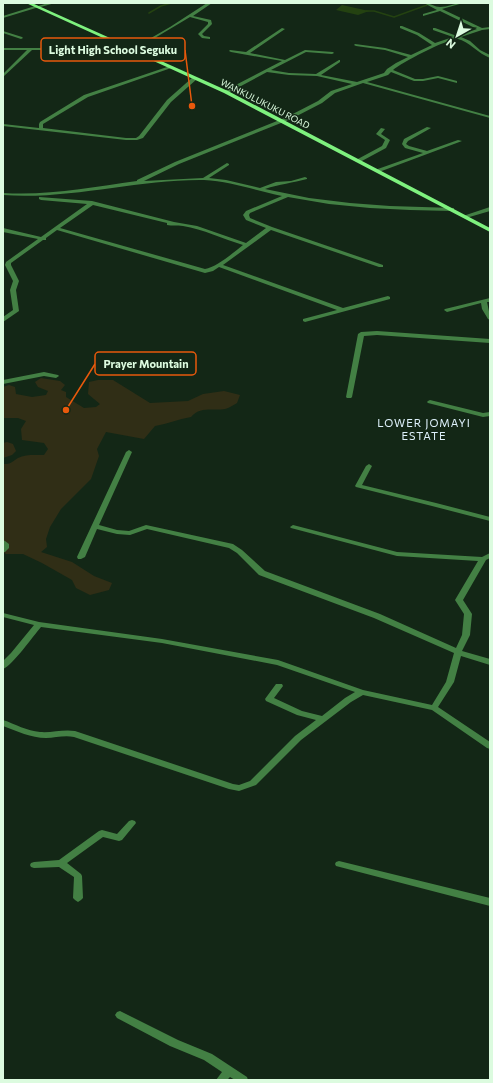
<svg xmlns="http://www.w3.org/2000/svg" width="493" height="1083" font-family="Commissioner,sans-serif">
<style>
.green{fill:#302e16}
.water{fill:#244211}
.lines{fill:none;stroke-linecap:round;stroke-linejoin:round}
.stream{stroke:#244211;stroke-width:1.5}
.minor{fill:#438044;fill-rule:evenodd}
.tertiary{fill:#438044;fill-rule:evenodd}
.secondary{fill:#7ef17e;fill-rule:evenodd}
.labels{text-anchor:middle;stroke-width:3;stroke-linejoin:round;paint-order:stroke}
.far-street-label{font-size:9px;fill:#dcfbdf;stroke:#132716}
.neighbourhood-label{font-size:11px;letter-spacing:1px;fill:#def1fb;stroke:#132716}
.leader{fill:none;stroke:#e8590c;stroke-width:1.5}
.callout-dot{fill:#e8590c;stroke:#132716;stroke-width:1.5}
.callout{fill:#132716;stroke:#e8590c;stroke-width:1.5}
.callout-label{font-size:11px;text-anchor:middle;font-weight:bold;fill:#dcfbdf}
</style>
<rect width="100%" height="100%" fill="#132716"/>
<!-- green -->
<path class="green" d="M41,378L60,381L65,385L61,390L66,392V397L84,408L96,407L100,404L88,394L89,382L98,380H113L150,403L188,401L203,394L224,391L240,395L237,403C233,405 229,408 225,409C213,411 200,406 191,417C178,419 168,424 155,426L144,439L106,432L97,449L99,456L91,479L61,509L50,527L46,539L47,547L41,552L72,562L94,576L112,583L109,590L90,595L76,588L72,580L42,563L23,554H6L3,552V464C12,464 11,462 18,458C25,454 36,455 44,455L48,449L44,443L22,440L21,429L26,421L18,418H3V387L9,385L15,387L16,394L32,397L46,395L48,391L38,387L35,382Z
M7,442L13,444L16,451L12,455L3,458V443Z"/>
<!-- water -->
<path class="water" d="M342,5L369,11L358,15L336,10Z"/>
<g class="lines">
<!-- stream -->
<path class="stream" d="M322,3H338
M366,11H374L394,17L427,5
M149,13L161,6L171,3"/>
<!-- minor -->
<path class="minor" d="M48,3H55L37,8L35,7Z
M207,3H212L193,16L211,20L212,24L202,34L204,36L210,37V39L202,38L198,34L208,24V22L190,17L133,51L131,50H32L3,77V74L27,50H3V48H130L132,49L170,27Z
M424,3C430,3 435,7 440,7C448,7 455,3 463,3L442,9L482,28L490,27V29L482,30L461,37L470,41L480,50L490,55V58C479,54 468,41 458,39C448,38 401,63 393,70L415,79H423L438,76L457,81V83L438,78L423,81H414L391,72L388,75L367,82L490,116V118L363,83L335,93L322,103L291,119L179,164L144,181L203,178L227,163L229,164V165L209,178L226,180L260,188L276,182L291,181L305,177L307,178V179C293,183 279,184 265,189L309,198L350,203L390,206L454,208V210L452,211L410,210L370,208L329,204L288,197L250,213L249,215L250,218L272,227L383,265V267H379L271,230L223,265L343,308L388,296L390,297V299L305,322L303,321V319L337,310L219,267L213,271L205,273L57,230L46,238V240H43L11,263V265L19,281L16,290L19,311L3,322V317L13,310L10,290L13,281L5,265L6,262L38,239L3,232V228L41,237L87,204L41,200L39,199V197L92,201L174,222L197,226L246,243L266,228L246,220L243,215L246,211L282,196C256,191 231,181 204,180C137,179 71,200 3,195V193C48,196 92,187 137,181V180L175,162L287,117L318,101L331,91L352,84L317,76L289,75L267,72L228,93H224V91L282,61L231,52L229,51L230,50L246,52L282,28L285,29L250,53L285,60L305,50L333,52L334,53L332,54L306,52L271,70L289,73L316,74L339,60H340V62L321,75L357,82L384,73L387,69L396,63L408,57L385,50L356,46L354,45L355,44L385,48L411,55L432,45L417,35L400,28V26H402L419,33L435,43L453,37L433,30V28H435L457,36L477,29L440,11L423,16V14L437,10ZM93,205L167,223V225C172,226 177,225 183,226C203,229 223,239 243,245C233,253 217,267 205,269L60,228Z
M3,31L22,37L23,38L21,39L3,33Z
M170,66L174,67L88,97L43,124V128L126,138H136L139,136L167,100L193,77H197V79L171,102L143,138L137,140H126L3,126V124L39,128V124L40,122L84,95Z
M427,127L431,128L408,141L406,144L409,146L427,151L458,140L462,141L379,172H375V170L423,153L405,148L402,144L404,139Z
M381,128L385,129L381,134L390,140L386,148L360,162H356V160L382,146L385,140L376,134Z
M490,207V211L466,218L463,216Z
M490,298V302H487C488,308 490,313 490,320L488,319L482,309L481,303L447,312L444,310L445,309Z
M377,331L490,339V343L377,335L364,336L352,397L351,398H347L346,397L358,334L361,332Z
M44,372L58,375L59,376L56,378L44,376L3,384V380Z
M430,400L483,413L490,412V416L483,417L428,403L427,402L428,401Z
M129,450L132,452L99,525L117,530L129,531L146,525L233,544L242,550L265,571L380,614L456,648L462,635L464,614L455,600L478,561L397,556L291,528L290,527L293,525L397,552L482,557L490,553V558L486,560L463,600L472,614L470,635L462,651L490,659V665L461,656L454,682L438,707L490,742V749L487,748L432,710L363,695L351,702L301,740L256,785L239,791L229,789L74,737C64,735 55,738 46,738C31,738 17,731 3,726V720C15,724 27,731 40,732C52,733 63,729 75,731L233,784L239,785L250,781L295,736L316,720L297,715L266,701L265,699L276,684H282L283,686L274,698L302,711L322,716L345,698L355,692L277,665L162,643L41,627C33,636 13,665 3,669V661L11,653L34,625L3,617V613L39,622L162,639L278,660L363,690L432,705L446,682L454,653L374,618L259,575L237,553L229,548L147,529L130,535L117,534L97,529L85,557L81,559H78L77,557L126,452Z
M369,464L372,466L362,485L436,503L490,517V521L432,506L356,487L355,486L366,466Z
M3,540L5,541L9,544V548L5,552H3Z
M132,820L135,821L136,823L122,840L119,841L103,837L67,863L81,874L82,876L83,898L81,900L78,902L75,900L73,898L74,877L59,867L34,868L31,867L30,865L31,863L34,862L59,860L99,831L102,830L117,834L129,821Z
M339,861L490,898V906L336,866L335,864L336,862Z
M120,1011L178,1040L212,1054L247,1077L248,1080H235L230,1077L227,1080H216L222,1072L204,1060L170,1046L117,1018L115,1015L117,1012Z"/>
<!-- tertiary -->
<path class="tertiary" d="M35,6L39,7L3,18V16Z"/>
<!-- secondary -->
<path class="secondary" d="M26,3H32L228,91L490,228V232L224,93Z"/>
</g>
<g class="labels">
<!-- far-street labels -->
<g class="far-street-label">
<text transform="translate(265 104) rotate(27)" y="3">WANKULUKUKU ROAD</text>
</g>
<!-- neighbourhood labels -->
<g class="neighbourhood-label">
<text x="424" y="427">LOWER JOMAYI<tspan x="424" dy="13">ESTATE</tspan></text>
</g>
</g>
<!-- callouts -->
<path class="leader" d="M192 106L185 50M66 410L95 364"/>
<g class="callout-dot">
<circle cx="192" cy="106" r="4"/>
<circle cx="66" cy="410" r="4"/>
</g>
<g class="callout">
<rect x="41" y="38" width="144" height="23" rx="4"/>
<rect x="95" y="352" width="101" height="23" rx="4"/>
</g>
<g class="callout-label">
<text x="113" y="54">Light High School Seguku</text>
<text x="146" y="368">Prayer Mountain</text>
</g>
<!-- border -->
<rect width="493" height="1083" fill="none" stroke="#dcfbdf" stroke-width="8"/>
<!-- north arrow -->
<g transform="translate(457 36) rotate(219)" stroke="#132716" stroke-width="3" paint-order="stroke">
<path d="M0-3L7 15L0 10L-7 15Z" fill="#dcfbdf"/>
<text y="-6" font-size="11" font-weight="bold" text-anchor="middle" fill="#dcfbdf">N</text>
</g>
</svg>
